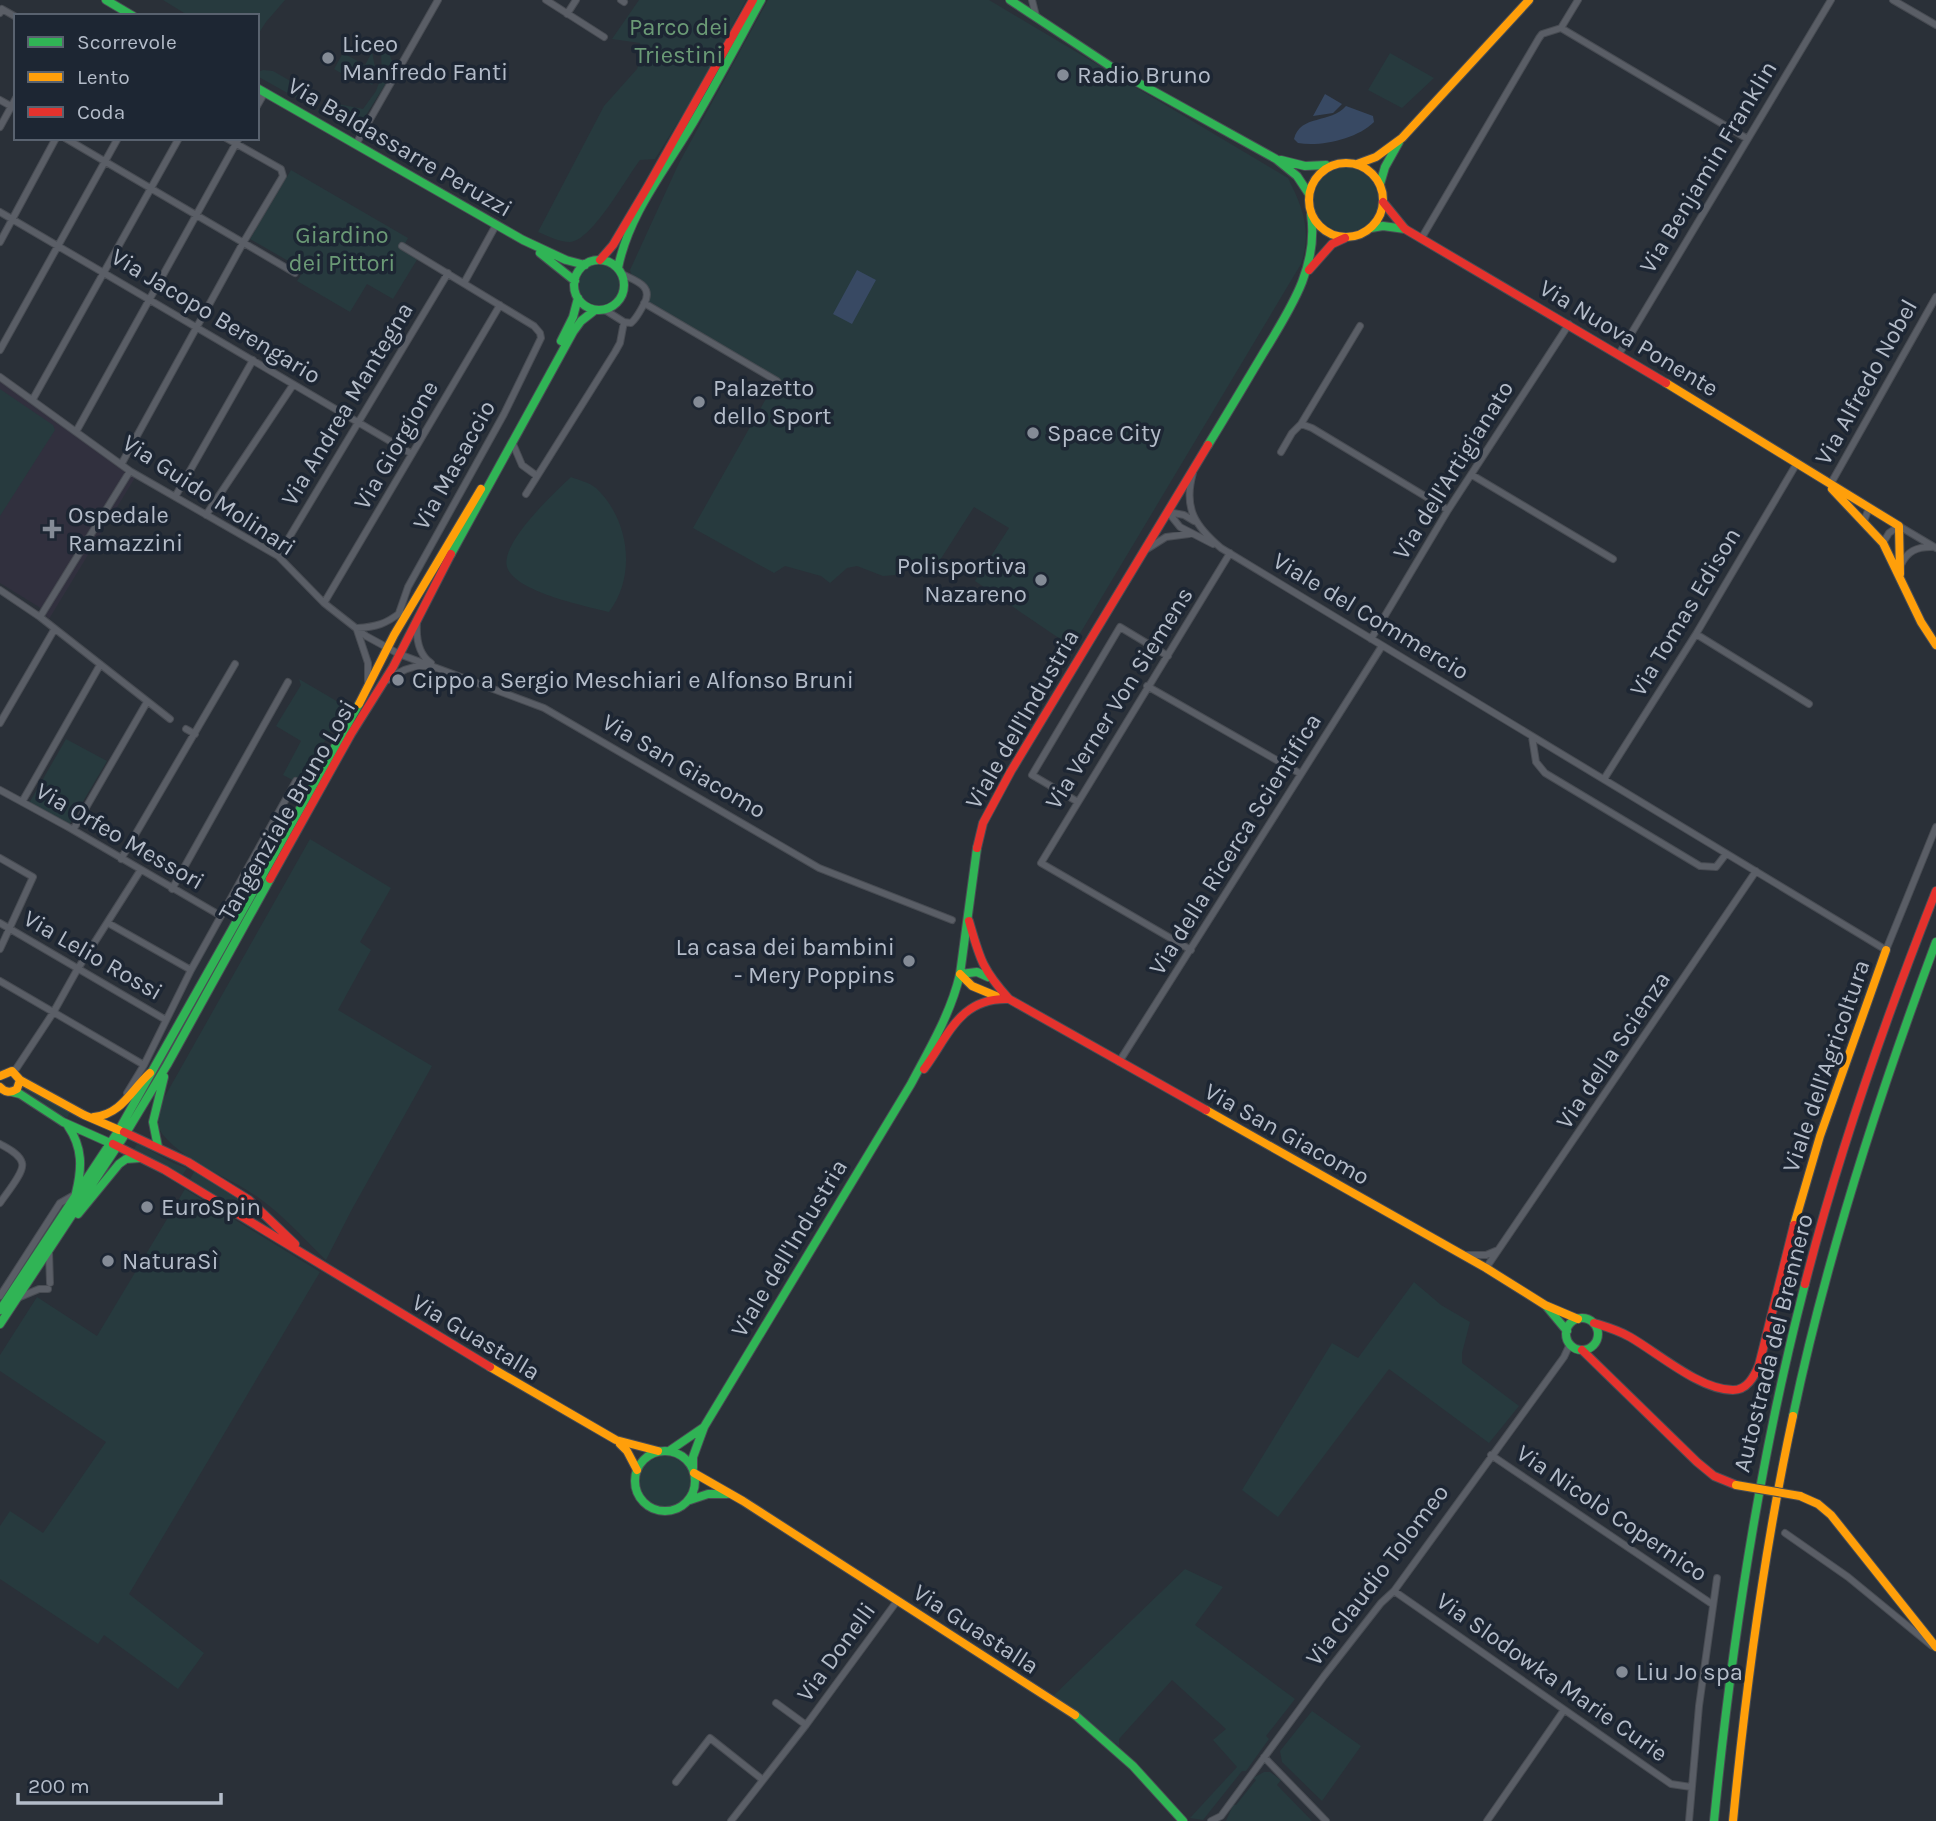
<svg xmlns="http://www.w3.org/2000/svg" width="1936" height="1821" font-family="Karla,sans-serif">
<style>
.medical{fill:#31303e}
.green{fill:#273a3e}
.water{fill:#384963}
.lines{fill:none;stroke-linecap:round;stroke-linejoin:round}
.street-casing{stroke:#484c53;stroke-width:8}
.fast-casing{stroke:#484c53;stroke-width:10}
.slow-casing{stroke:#484c53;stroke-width:10}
.jam-casing{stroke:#484c53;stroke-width:10}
.street{stroke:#5a5e66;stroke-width:6}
.fast{stroke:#30b455;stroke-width:8}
.slow{stroke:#ff9f0a;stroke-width:8}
.jam{stroke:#e5322d;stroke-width:8}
.slow-bridge-casing{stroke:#484c53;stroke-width:10;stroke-linecap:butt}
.slow-bridge{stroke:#ff9f0a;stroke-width:8}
.poi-dot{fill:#848b96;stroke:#1d2633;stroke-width:2.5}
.labels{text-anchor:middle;stroke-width:7;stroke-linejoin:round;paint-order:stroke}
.park-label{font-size:24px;fill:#6b9a76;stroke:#1d2633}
.poi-label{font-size:24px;fill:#b4bcc9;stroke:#1d2633;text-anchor:start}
.street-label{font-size:24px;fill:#b4bcc9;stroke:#1d2633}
</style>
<rect width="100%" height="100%" fill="#2a3038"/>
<!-- medical -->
<path class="medical" d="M0,379L136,476L49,619L39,607L0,583Z"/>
<!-- green -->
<path class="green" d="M163,0H285L266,22L257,36V16H189Z
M639,0H746L695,95L655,159L640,160C626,178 592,241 570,242C559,242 548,236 538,232L604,106L637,69L641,58L640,43L612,39Z
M768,0H989L1288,178C1303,208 1312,231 1301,264L1072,647L975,581L1009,528L974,507L933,571L918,564L908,565L895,575L883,576L857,566L847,568L830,583L821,576L785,566L774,573L693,528L776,381L647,303L649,288L633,280L630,270L679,163Z
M372,52L377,77L372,85L349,71L346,76L334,69L343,53L365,65Z
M381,53H389L395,69L356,131L317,110L328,102L363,109L376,91L382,75Z
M1390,53L1434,78L1402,108L1368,90Z
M263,70L273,71L308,91L311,96L309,105L257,76L258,72Z
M1314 200a32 32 0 1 1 64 0a32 32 0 1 1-64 0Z
M291,170L408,238L402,249L418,258L393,299L367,284L350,312L297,281L304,270L250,239Z
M579 285a20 20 0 1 1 40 0a20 20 0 1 1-40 0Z
M0,389L53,425L55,430L0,516Z
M571,477C579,480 590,483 596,488C629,519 637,575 609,612C586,606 515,592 507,567C500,543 555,492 571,477Z
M299,679L345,706L300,784L283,775L301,741L276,726L301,685Z
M66,739L107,761L68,827L28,805Z
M310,839L391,888L360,942L371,950L338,1010L432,1066L351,1211L326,1260C306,1241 286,1218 263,1201C232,1177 190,1166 164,1136C156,1127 158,1115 160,1105Z
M26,1087L70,1112L67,1118L23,1093Z
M137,1144C153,1150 170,1164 187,1168L182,1176L134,1149Z
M195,1170L246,1203L241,1212L189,1181Z
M185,1189L320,1272L129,1594L204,1653L178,1689L104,1635L98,1644L0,1579V1526L10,1511L43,1533L106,1442L0,1371V1355L37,1297L97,1336Z
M1414,1282L1441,1305L1470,1322L1462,1353V1363L1519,1406L1489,1443L1389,1369L1278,1517L1242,1490L1332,1343L1358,1358Z
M640 1481a25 25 0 1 1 50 0a25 25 0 1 1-50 0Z
M1185,1569L1223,1587L1195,1625L1295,1699L1266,1736L1269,1739L1246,1771H1242L1203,1820L1190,1818L1237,1767L1213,1740L1226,1729L1172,1680L1119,1739V1746L1051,1698Z
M1312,1711L1361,1746L1322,1801L1282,1762L1280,1751Z
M1264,1772H1270L1281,1780L1277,1785L1312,1821H1226L1233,1805H1236L1256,1780L1253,1778Z"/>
<!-- water -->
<path class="water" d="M1325,94L1342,104L1333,113L1313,116Z
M1346,106L1373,116L1374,122C1357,139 1321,147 1298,143L1294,139C1300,114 1331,124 1346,106Z
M857,270L876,280L852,324L833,314Z"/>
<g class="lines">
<!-- street casing -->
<g class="street-casing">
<path id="street" d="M546,0L604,37
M621,0L624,2
M1032,0L1036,16
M1893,0L1936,25
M0,13L2,9L16,17
M567,14L576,0
M1561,28L1746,138
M1561,28L1578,0
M0,100L16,109
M257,106L265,92
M0,127L16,98
M65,138L295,273
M356,144L438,0
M0,212L412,454
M1421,239L1539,38L1542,34L1561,28
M0,242L56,138
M464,283L496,225
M644,303L777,381
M605,310L624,322L631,323C637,318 640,311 644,304C654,286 636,281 622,274
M0,350L118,138
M1619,354L1831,0
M0,377L130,471L278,556L324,603L366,636L399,654L544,708L819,868L952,920
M33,399L179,138
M1301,424L1312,428L1448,510
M77,430L239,138
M513,444L522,465L537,476
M1281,452L1292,433L1301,424L1360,326
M122,463L243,243L283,176L281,169L226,138
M1193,473C1183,508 1195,526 1221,548L1886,950L1936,827
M1472,475L1613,559
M1830,485L1936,297
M526,494L615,352L620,343L624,322
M175,497L253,360
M1168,512L1180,527L1213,544
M1168,512L1184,515L1194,521
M206,515L293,385
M1864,521L1869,508
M1883,543L1889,533L1899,526L1936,548
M1147,549L1166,537L1189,534
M278,556L448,273
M1901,565C1907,551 1917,547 1931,547
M0,590L40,617L170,719
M324,603L500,305
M399,613L408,587L504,414L541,338L540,333L534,326L402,246
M40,617L130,471
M417,622C416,637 418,654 431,663
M357,628C376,627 386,624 401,612
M357,630L368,663V684
M1696,634L1809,704
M1371,639L1448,510L1569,324
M388,680C399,671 411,665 426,666
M1147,686L1301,774
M0,723L54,630
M186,729L195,734
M1532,737L1536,762L1545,773L1700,866L1716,867L1726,854
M1604,779L1696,634L1797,463
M0,790L68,827L221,916
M22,802L100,665
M1078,802L1032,775L1120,627L1168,656
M73,830L147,702
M0,858L33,877L0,949
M121,859L235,664
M172,889L288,682
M0,923L166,1020
M108,923L191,970
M1191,950L1041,863L1230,553
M0,981L144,1065
M1119,1062L1382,646
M14,1072L53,1013L77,970L140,871
M127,1093L144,1065L191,970L296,781
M0,1144C7,1148 20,1154 22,1163C25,1172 5,1195 0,1203
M49,1252L50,1283
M1465,1255H1486L1498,1250
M1486,1268L1756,871
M0,1296L60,1203L74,1195
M20,1297L39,1289H48
M1491,1455L1712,1604
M1785,1533L1848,1577L1932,1646
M1394,1591L1671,1784L1691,1787
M776,1703L806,1725
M1264,1757L1326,1821
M676,1782L710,1738L763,1780
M731,1821L806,1725L897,1601
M1211,1821L1221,1816L1324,1676L1381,1603L1394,1591L1564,1357L1570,1344
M1487,1821L1564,1710
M1689,1821L1699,1706L1717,1578"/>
</g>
<!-- fast casing -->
<g class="fast-casing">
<path id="fast" d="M106,0L133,16
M1010,0L1119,72L1276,159L1297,176L1309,194
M257,88L523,240L566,260L585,265
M1281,160L1305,166L1326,165
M1380,184L1385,167L1399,142
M1371,228L1383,226L1405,229
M540,253L575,281
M574 285a25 25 0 1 1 50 0a25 25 0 1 1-50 0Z
M618,268C628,217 661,175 688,131C714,88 737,44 761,0
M561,341L573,317L578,298
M1208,445C1226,416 1243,387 1261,357C1288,312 1319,269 1311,214
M451,554L573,332L581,321L595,310
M960,974L977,972L988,977
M12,1092L20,1094L63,1122L110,1143
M68,1126C83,1148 82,1168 76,1193
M158,1147L153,1122L164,1077
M78,1214L119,1164L126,1159L140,1158
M1547,1307L1567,1331
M0,1310L119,1130L359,704
M1566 1334a16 16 0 1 1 32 0a16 16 0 1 1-32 0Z
M0,1324L126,1133L167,1065L270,879
M1793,1416C1827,1254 1878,1097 1936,942
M635 1481a30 30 0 1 1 60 0a30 30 0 1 1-60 0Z
M669,1451L704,1427
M693,1468V1457L704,1427L911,1084C930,1048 951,1013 960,974L977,848
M690,1500L708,1494H727
M1075,1715L1133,1766L1183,1821
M1714,1821C1732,1639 1759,1461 1805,1284"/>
</g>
<!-- slow casing -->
<g class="slow-casing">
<path id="slow" d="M1309 200a37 37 0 1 1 74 0a37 37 0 1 1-74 0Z
M1357,164L1376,157L1402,138L1529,0
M1666,383L1899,526L1900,574
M1832,489L1883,543L1921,622L1936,645
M359,704L394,635L481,489
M960,974L972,986L996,996
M0,1076L12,1071L20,1080L17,1089C11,1093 5,1093 0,1087
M20,1080L84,1115L119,1130
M1206,1110L1486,1268L1545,1305L1578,1319
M94,1117C122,1114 131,1090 150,1073
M1794,1225L1820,1136L1886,950
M490,1367L616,1440L658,1451
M620,1444L627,1451L637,1470
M694,1473L743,1501L1075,1715
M1800,1496L1818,1504L1831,1515L1936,1647
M1733,1821C1746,1685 1764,1550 1793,1416"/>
</g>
<!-- jam casing -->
<g class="jam-casing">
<path id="jam" d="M1383,202L1405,229L1666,383
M600,260L613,245L648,186L753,0
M1309,270L1332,244L1345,238
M977,848L983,823L1011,771L1208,445
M270,879L351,734L393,667L451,554
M969,921C980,959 982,969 1009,999L1206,1110
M924,1069C949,1035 960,997 1009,999
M124,1132L188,1162L249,1200L295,1244
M113,1144L165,1170L490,1367
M1805,1284C1839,1150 1885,1020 1936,891
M1594,1323C1607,1327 1618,1330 1630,1337C1658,1353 1700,1390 1733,1390C1747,1390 1754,1377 1759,1365L1794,1225
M1582,1350L1697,1462L1714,1476L1736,1485"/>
</g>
<!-- street -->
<use href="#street" class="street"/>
<!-- fast -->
<use href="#fast" class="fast"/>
<!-- slow -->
<use href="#slow" class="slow"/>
<!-- jam -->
<use href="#jam" class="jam"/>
<!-- slow-bridge casing -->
<g class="slow-bridge-casing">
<path id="slow-bridge" d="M1736,1485L1800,1496"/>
</g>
<!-- slow-bridge -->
<use href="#slow-bridge" class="slow-bridge"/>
</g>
<!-- markers -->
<g class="poi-dot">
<circle cx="328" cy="58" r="7"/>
<circle cx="1063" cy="75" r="7"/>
<circle cx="699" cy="402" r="7"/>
<circle cx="1033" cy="433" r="7"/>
<path d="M48.5 518.5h7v7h7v7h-7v7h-7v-7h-7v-7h7z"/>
<circle cx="1041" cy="580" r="7"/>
<circle cx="398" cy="680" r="7"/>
<circle cx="909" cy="961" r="7"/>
<circle cx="147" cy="1207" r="7"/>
<circle cx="108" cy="1261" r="7"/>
<circle cx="1622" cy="1672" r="7"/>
</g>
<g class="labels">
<!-- park labels -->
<g class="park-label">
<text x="679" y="35">Parco dei<tspan x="679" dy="28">Triestini</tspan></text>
<text x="342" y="243">Giardino<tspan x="342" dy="28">dei Pittori</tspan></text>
</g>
<!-- poi labels -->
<g class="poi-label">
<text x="342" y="52">Liceo<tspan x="342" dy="28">Manfredo Fanti</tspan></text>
<text x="1077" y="83">Radio Bruno</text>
<text x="713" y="396">Palazetto<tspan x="713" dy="28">dello Sport</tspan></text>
<text x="1047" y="441">Space City</text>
<text x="68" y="523">Ospedale<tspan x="68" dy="28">Ramazzini</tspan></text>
<text x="1027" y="574" text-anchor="end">Polisportiva<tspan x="1027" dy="28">Nazareno</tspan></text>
<text x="412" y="688">Cippo a Sergio Meschiari e Alfonso Bruni</text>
<text x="895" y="955" text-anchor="end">La casa dei bambini<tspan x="895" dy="28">- Mery Poppins</tspan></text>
<text x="161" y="1215">EuroSpin</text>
<text x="122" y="1269">NaturaSì</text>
<text x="1636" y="1680">Liu Jo spa</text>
</g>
<!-- street labels -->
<g class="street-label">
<text transform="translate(400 147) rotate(30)" y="8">Via Baldassarre Peruzzi</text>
<text transform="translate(1708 167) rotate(-59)" y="8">Via Benjamin Franklin</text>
<text transform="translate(216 316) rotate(31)" y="8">Via Jacopo Berengario</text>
<text transform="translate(1629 338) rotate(31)" y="8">Via Nuova Ponente</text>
<text transform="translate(1866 382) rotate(-61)" y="8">Via Alfredo Nobel</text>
<text transform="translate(347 404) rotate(-59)" y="8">Via Andrea Mantegna</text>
<text transform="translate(396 445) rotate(-60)" y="8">Via Giorgione</text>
<text transform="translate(454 465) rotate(-61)" y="8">Via Masaccio</text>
<text transform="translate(1453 470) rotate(-58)" y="8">Via dell'Artigianato</text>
<text transform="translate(209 495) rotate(33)" y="8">Via Guido Molinari</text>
<text transform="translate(1685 612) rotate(-59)" y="8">Via Tomas Edison</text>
<text transform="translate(1371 616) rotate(31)" y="8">Viale del Commercio</text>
<text transform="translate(1119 698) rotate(-58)" y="8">Via Verner Von Siemens</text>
<text transform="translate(1022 719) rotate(-60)" y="8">Viale dell'Industria</text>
<text transform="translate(684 766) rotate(30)" y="8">Via San Giacomo</text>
<text transform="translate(287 810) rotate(-60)" y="8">Tangenziale Bruno Losi</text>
<text transform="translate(120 836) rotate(30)" y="8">Via Orfeo Messori</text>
<text transform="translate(1235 844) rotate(-58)" y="8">Via della Ricerca Scientifica</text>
<text transform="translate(93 955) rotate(30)" y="8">Via Lelio Rossi</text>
<text transform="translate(1613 1050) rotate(-56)" y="8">Via della Scienza</text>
<text transform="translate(1826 1066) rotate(-71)" y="8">Viale dell'Agricoltura</text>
<text transform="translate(1287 1134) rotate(29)" y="8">Via San Giacomo</text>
<text transform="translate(789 1248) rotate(-59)" y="8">Viale dell'Industria</text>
<text transform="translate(476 1337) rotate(31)" y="8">Via Guastalla</text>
<text transform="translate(1773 1343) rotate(-76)" y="8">Autostrada del Brennero</text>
<text transform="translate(1612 1513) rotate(34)" y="8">Via Nicolò Copernico</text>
<text transform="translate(1377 1575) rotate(-53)" y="8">Via Claudio Tolomeo</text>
<text transform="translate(976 1629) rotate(33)" y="8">Via Guastalla</text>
<text transform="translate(836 1652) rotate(-54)" y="8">Via Donelli</text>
<text transform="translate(1552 1677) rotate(35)" y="8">Via Slodowka Marie Curie</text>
</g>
</g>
<!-- legend -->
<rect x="14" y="14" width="245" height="126" fill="#1d2633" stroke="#59626f" stroke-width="2"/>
<rect x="28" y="37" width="35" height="10" fill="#30b455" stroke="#59626f" stroke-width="2"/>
<text x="77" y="49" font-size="21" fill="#b4bcc9">Scorrevole</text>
<rect x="28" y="72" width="35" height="10" fill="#ff9f0a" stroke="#59626f" stroke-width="2"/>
<text x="77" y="84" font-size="21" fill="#b4bcc9">Lento</text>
<rect x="28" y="107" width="35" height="10" fill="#e5322d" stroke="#59626f" stroke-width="2"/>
<text x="77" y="119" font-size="21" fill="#b4bcc9">Coda</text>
<!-- scale -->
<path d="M18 1793v10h203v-10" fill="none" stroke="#b4bcc9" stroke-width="3.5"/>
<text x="28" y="1793" font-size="21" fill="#b4bcc9" stroke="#1d2633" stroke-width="5" paint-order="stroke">200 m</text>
</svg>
